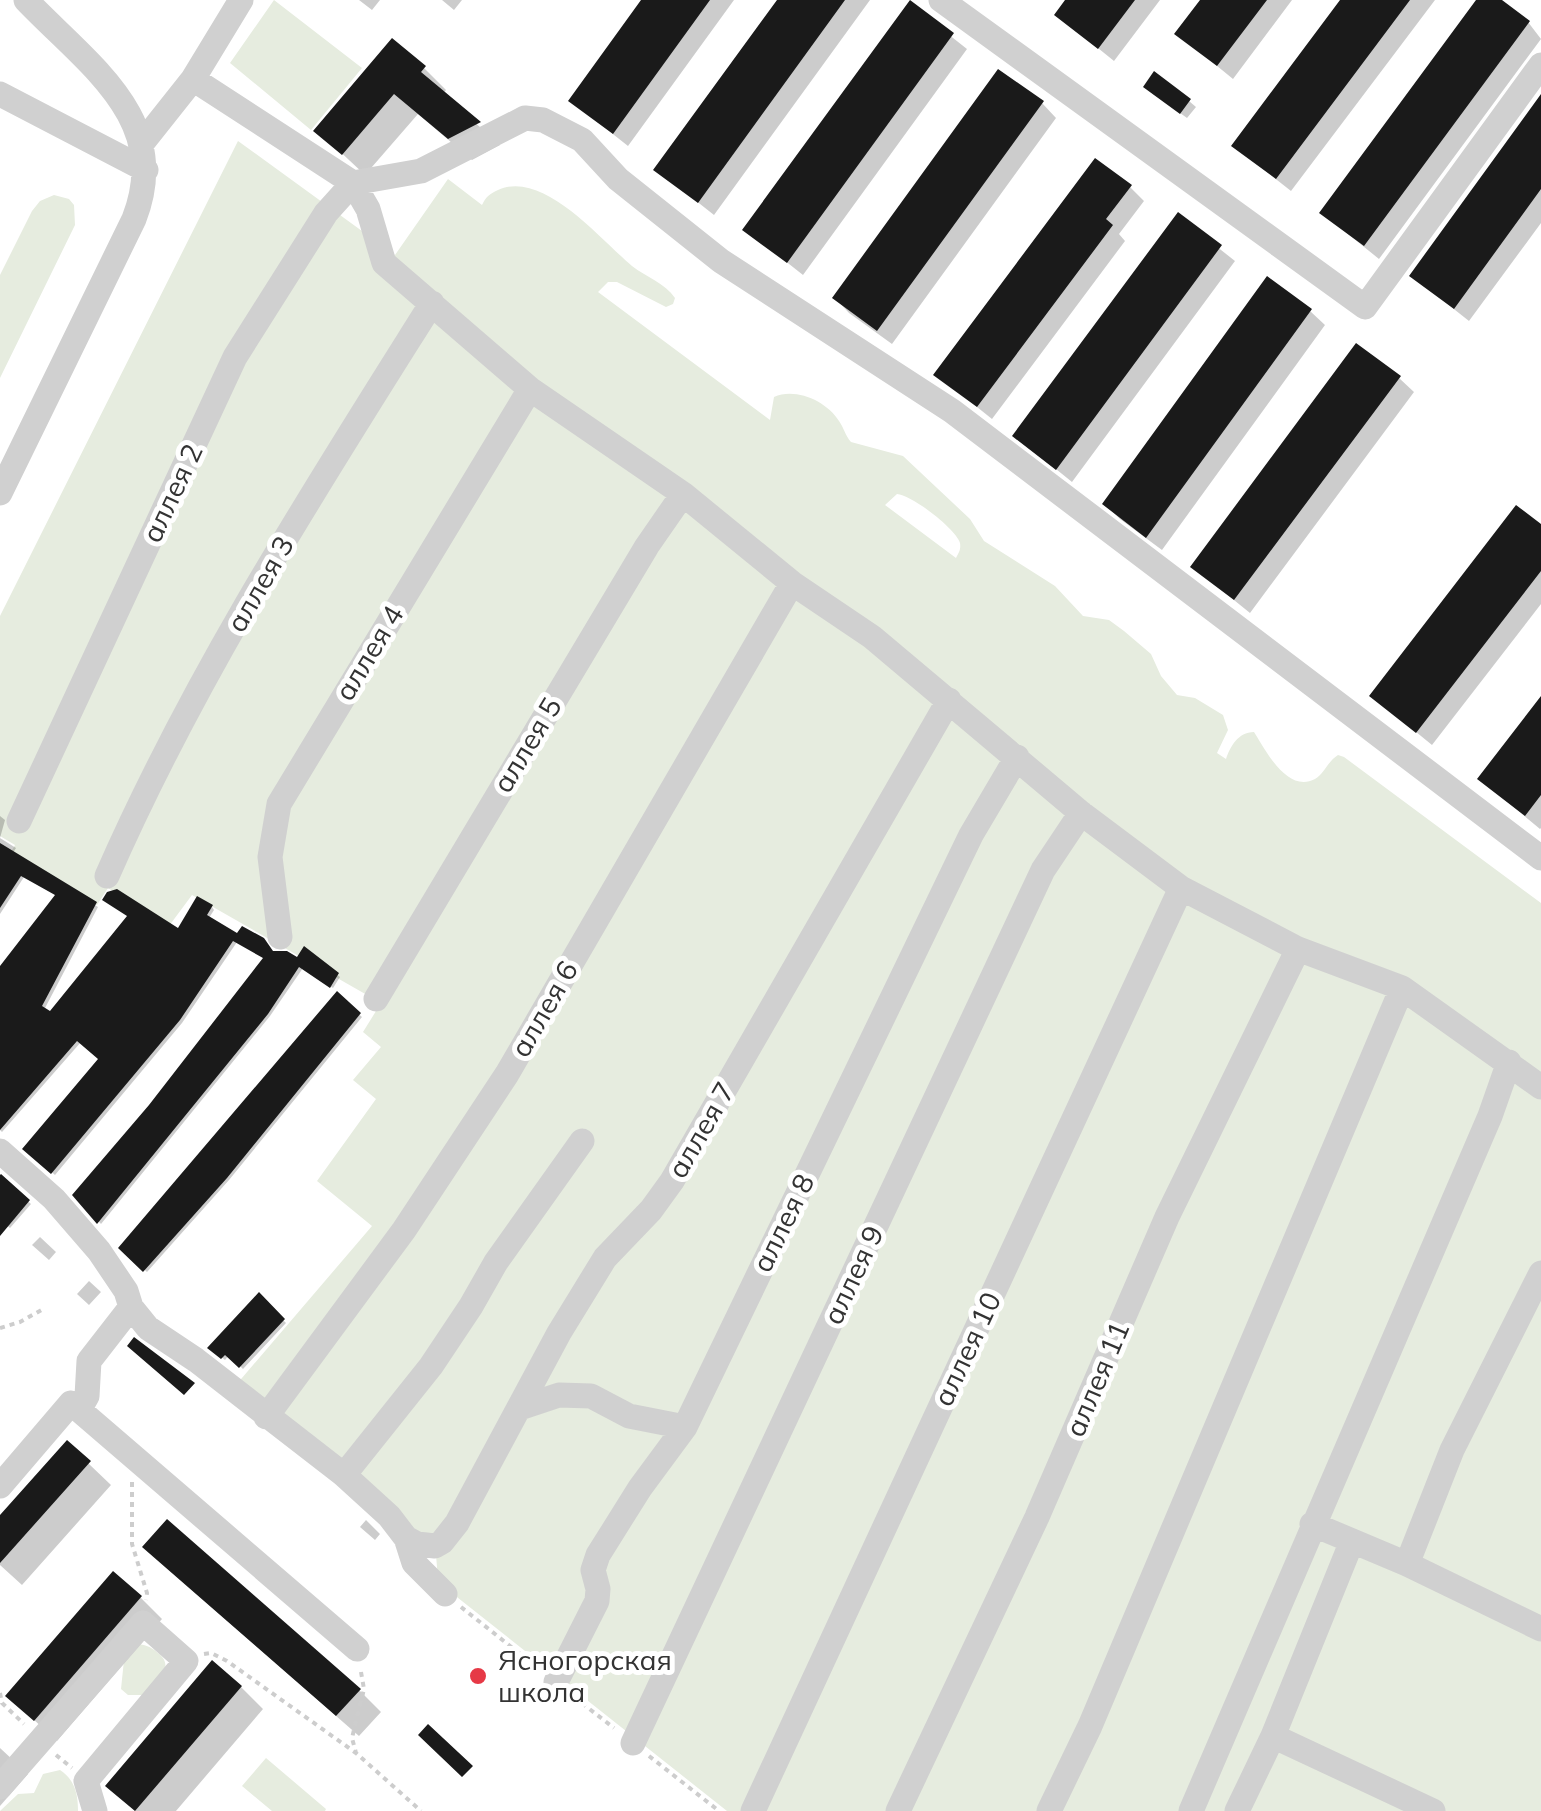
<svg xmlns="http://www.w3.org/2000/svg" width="1541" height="1811" font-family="Mulish,sans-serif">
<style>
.green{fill:#e6ecdf;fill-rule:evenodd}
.shadow{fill:#0003}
.building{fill:#1a1a1a}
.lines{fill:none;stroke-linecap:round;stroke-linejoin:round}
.path{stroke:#cdcdcd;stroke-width:4;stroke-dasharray:5 5;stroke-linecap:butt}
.minor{stroke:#d0d0d0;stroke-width:25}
.poi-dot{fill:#e63946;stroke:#fff;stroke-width:4}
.labels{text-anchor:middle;stroke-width:10;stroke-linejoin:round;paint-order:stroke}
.street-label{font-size:28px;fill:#333;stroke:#fff}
.poi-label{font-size:28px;fill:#333;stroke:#fff;text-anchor:start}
</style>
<rect width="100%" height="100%" fill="#fff"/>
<!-- green -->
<path class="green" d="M274,0L362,68L311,130L230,63Z
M238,141L395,255L448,179L482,205C486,197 489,194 498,190C543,169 601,240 632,266C646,277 665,283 675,298L673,304L666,307L617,282H608L598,292L770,420L774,397C795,387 827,401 839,421C844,428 845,435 851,442L903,456L970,519L984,541L1055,586L1083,616L1109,620L1124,631L1151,654L1161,676L1177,695L1195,698L1223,715L1228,730L1217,753L1226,759C1230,747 1238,732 1254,732C1265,749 1287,794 1315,779C1324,774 1328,761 1338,755L1344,757L1541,903V1811H727L448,1590L438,1579L436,1555L236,1385L372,1226L317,1181L376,1099L353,1080L381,1047L363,1032L381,1003L192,895L169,926L108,888L97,905L11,852L15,845L0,836V616ZM897,494C912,495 956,529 960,543C961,550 959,552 956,558L885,505Z
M54,195L69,199L74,205L75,225L0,378V275L32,211L40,201Z
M134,1644C144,1644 150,1646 158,1653C176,1667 157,1682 147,1695H128L121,1689L124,1660Z
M266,1758L326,1809L325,1811H272L242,1786Z
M60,1770C75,1780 78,1794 78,1811H0L18,1794L34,1793L43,1774Z"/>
<!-- shadow -->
<path class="shadow" d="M359,0H380L372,10Z
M442,0H462L454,10Z
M644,0H734L628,146L571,101Z
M780,0H870L714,215L657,170Z
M1068,0H1160L1114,61L1057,15Z
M1203,0H1292L1233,79L1178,34Z
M1344,0H1435L1291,191L1234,146Z
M1479,0H1497L1528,22L1541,39L1379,259L1322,213Z
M910,4L967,49L803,275L746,230Z
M424,68L446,90L443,94L500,145L472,160L418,114L365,175L317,130Z
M1152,93L1189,101L1196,107L1187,118Z
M1541,99V223L1469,321L1412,276Z
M1042,103L1056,118L892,344L849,313L835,298Z
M1130,187L1144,201L1119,234L1125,241L992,419L937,375Z
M1178,216L1235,261L1072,482L1015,436Z
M1310,311L1325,325L1162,550L1120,519L1105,504Z
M1399,378L1414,392L1250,613L1193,567Z
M1541,527V604L1432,745L1372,696Z
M1541,700V828L1540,829L1480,779Z
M0,816L5,820L0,838L16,848L13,853L98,907L44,1010L50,1014L212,907L214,910L209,918L273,954L298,960L305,950L340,977L333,988L303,968L270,1016L101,1224L75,1195L151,1107L266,959L237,942L182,1023L55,1175L25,1149L101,1059L81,1042L2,1132L0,1130V969L58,895L24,877L0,914Z
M337,995L362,1017L229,1180L147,1272L121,1247Z
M1,1177L31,1204L10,1228L0,1220Z
M40,1237L56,1252L49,1260L32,1245Z
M89,1281L101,1292L89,1305L77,1294Z
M259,1296L286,1323L243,1369L229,1355L225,1360L211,1348Z
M67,1443L111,1485L22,1585L0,1565V1519Z
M366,1520L380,1534L375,1540L360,1527Z
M168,1569L359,1690L381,1712L359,1736Z
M140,1597L162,1619L57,1741L8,1696Z
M241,1687L263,1709L176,1811H135L109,1785Z
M0,1748L28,1774L0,1806Z"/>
<!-- building -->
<path class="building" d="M641,0H710L613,134L568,101Z
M777,0H845L698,203L653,170Z
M910,0L954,33L787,263L742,230Z
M1065,0H1135L1098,49L1054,15Z
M1200,0H1267L1217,66L1174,34Z
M1340,0H1410L1276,179L1231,146Z
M1476,0H1502L1530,21L1364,246L1319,213Z
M392,38L426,66L421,72L481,122L448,139L394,94L342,155L313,131Z
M998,69L1044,101L877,331L832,298Z
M1154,71L1191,99L1180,114L1143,87Z
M1541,94V189L1454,309L1409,276Z
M1095,158L1132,185L1106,219L1113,225L977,407L933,375Z
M1178,212L1222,245L1056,470L1012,436Z
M1267,276L1312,309L1146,538L1102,504Z
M1356,343L1401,376L1234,600L1190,567Z
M1516,505L1541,524V571L1416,733L1369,696Z
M1541,696V795L1525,816L1477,779Z
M0,843L97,902L42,1006L50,1011L127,916L102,900L107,892L117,889L178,928L197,896L213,905L207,915L237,933L242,926L264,938L273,951H287L297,957L304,946L339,973L330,988L299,967L268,1014L97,1224L72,1195L149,1105L263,958L233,941L180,1020L51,1174L22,1149L98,1059L77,1041L0,1130V966L55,895L21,876L0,908Z
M337,991L361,1013L227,1178L143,1272L118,1248Z
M1,1174L30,1200L0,1236V1175Z
M259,1292L285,1319L239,1368L225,1355L221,1359L207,1348Z
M134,1337L195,1383L184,1395L127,1346Z
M67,1440L91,1461L0,1563V1515Z
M167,1519L361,1689L336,1716L142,1547Z
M113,1571L142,1596L34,1721L5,1696Z
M212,1660L242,1686L135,1811L105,1786Z
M428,1724L473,1766L462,1777L418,1735Z"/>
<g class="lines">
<!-- path -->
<path class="path" d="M0,1328L20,1322L45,1308
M132,1482V1544L147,1593L146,1600
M461,1607L539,1669
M204,1654L211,1653L227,1661L356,1753
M361,1672L364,1689L352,1738L356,1753L421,1811
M0,1693L2,1703L24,1724
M574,1697L614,1728
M56,1755L72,1768
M649,1756L719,1811"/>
<!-- minor -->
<path class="minor" d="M941,0L1365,307L1541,65
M193,79L353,183L368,209L384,263L530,389L683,494L792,583L872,637L1081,813L1181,888L1298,949L1402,988L1541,1087
M0,94L146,170
M143,142L193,79L241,0
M353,183L421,171L525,118L543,120L582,140L618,179L721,261L952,411L1541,858
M0,493L134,219C173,119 88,65 26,0
M19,821L235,357L326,213L353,183
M107,876C195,675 315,489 432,303
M280,937L270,857L279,804L530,389
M376,999L647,546L683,494
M0,1151L54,1199L99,1251L126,1291L131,1307L148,1328L196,1360L344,1475L389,1516L406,1538L417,1544L435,1546L442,1542L457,1523L559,1333L605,1258L651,1210L672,1181L949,700
M520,1408L559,1395L591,1396L629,1416L685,1427
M79,1410L87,1396L89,1361L131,1307
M266,1417L404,1230L507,1074L792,583
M344,1475L431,1366L471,1306L496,1262L582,1141
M0,1486L71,1403L357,1649
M1312,1524L1407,1564L1541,1629
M406,1538L414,1563L445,1594
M1407,1564L1452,1450L1541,1273
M556,1682L597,1601L598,1589L593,1570L598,1555L640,1488L685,1427L971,835L1017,757
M1273,1736L1433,1811
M633,1743L1043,870L1081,813
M0,1787L143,1623L186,1661L86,1781L95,1811
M753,1811L1181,888
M898,1811L1037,1517L1167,1217L1298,949
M1049,1811L1090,1726L1402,988
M1191,1811L1490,1116L1509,1062
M1237,1811L1273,1736L1352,1541"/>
</g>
<!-- markers -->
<circle class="poi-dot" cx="478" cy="1676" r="10"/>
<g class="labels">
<!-- street labels -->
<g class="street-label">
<text transform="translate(172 493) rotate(-65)" y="10">аллея 2</text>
<text transform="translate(260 584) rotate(-60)" y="10">аллея 3</text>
<text transform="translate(369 653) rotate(-59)" y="10">аллея 4</text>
<text transform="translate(527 745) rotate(-59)" y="10">аллея 5</text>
<text transform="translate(544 1009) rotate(-60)" y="10">аллея 6</text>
<text transform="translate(701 1130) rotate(-60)" y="10">аллея 7</text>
<text transform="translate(783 1223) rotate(-64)" y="10">аллея 8</text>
<text transform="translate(853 1275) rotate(-65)" y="10">аллея 9</text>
<text transform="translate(967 1349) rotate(-65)" y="10">аллея 10</text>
<text transform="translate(1097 1379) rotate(-67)" y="10">аллея 11</text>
</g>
<!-- poi labels -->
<g class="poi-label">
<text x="498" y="1670">Ясногорская<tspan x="498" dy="32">школа</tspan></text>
</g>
</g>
</svg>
